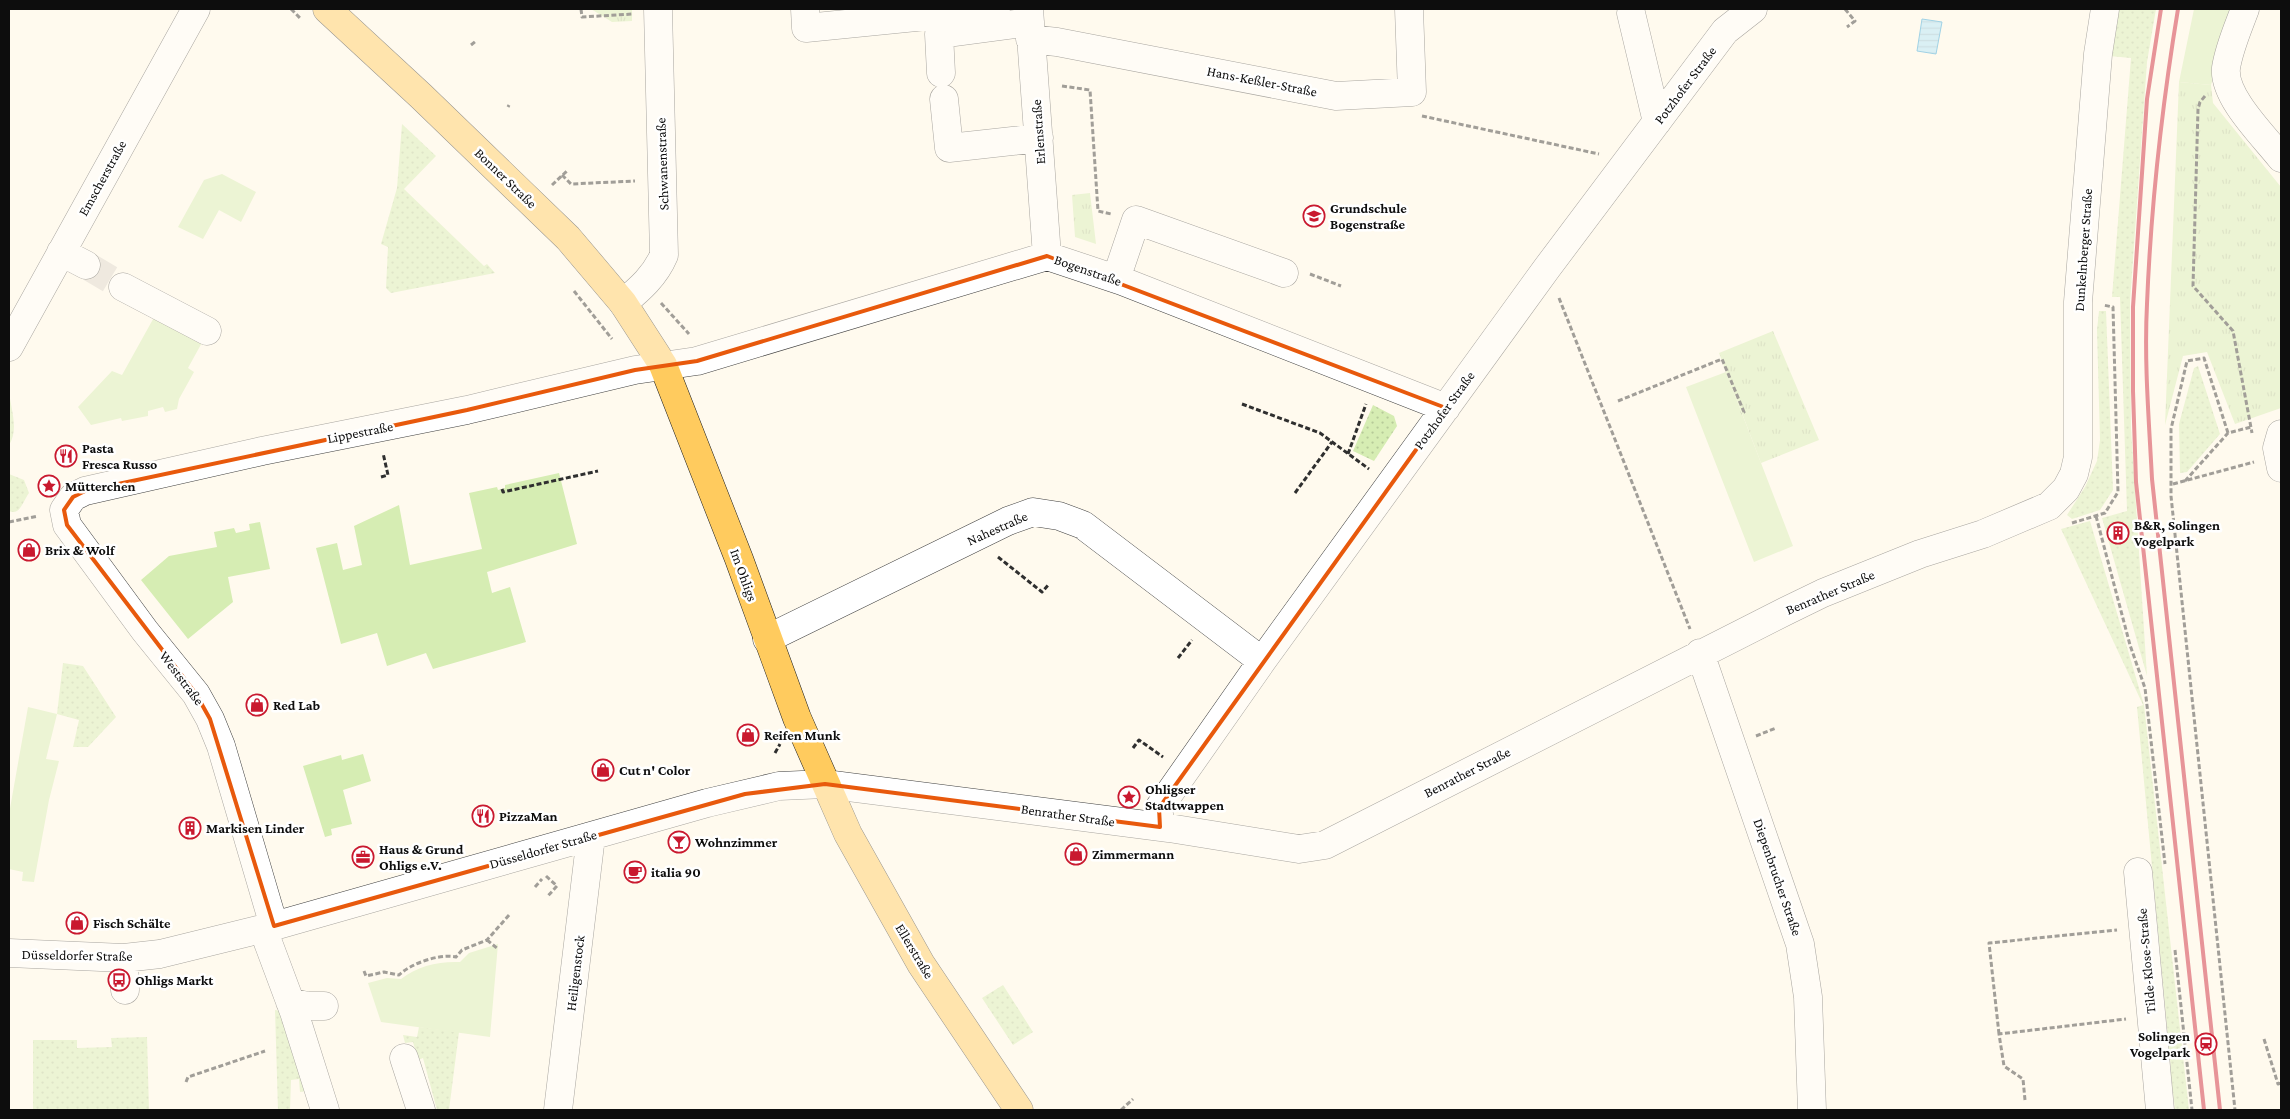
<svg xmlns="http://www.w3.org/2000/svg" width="2290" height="1119" font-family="'Crimson Pro',serif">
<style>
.grass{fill:url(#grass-dots)}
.park{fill:url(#park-tufts)}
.garden{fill:#d6edb3}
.water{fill:url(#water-rules);stroke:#2ea2d9}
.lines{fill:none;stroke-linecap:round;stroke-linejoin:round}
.minor-tunnel{stroke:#dbd6cc;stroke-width:28;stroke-dasharray:28 14;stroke-linecap:butt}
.minor-casing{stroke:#404040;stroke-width:29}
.major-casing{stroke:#1e1e1e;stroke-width:29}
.path{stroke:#2f2f2f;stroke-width:3;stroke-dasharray:5 2.5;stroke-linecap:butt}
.minor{stroke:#fff;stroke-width:28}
.major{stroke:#ffcb5e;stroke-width:28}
.rail{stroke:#c9192f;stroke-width:4}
.marked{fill:none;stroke:#e8590c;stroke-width:4;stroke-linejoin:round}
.labels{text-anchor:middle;stroke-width:5;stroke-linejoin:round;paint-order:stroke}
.street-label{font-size:14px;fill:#0d0d0d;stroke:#fff}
.poi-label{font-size:14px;font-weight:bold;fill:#0d0d0d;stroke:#fff;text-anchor:start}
</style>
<defs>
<pattern id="grass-dots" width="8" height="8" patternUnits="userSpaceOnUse" patternTransform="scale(1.25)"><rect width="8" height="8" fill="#d6edb3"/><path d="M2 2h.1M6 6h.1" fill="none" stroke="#b6ca99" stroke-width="1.8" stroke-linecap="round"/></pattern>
<pattern id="park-tufts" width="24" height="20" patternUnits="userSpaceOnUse" patternTransform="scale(1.25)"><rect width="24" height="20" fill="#d6edb3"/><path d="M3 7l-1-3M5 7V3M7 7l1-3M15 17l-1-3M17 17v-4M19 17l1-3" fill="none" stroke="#b6ca99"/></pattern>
<pattern id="water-rules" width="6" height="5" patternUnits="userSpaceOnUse" patternTransform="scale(1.25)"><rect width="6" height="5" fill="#ade4fb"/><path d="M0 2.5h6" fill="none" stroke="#94c2d6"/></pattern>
</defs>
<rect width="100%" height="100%" fill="#fffaee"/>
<!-- grass -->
<path class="grass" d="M2116,9H2156L2147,62L2130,302L2131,428L2147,676L2102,518L2127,511L2120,297H2112L2131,58L2109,56Z
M402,124L436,156L404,189L484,266L487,264L495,273L391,293L386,288L388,247L381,244L397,188Z
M2099,311H2106L2113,490L2100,510L2072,519L2067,515L2085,487L2097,461L2100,440L2097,330Z
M2198,366L2220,434L2187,472L2180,473L2179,424L2194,368Z
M9,392C11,409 19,430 9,445Z
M1373,405L1394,416L1397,426L1374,461L1353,451Z
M9,474L24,480L29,493C23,501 20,516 9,511Z
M2090,521L2144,705L2189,1110H2175L2173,1093H2166L2164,1070L2171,1069L2137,707L2143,705L2061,529Z
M63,663L83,666L116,717L88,747H73L79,720L57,714Z
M1003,985L1033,1032L1013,1045L982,998Z
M275,1010L282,1011L307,1091L300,1092L299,1079L291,1080L290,1110H278Z
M419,1027L459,1032L449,1110H437L423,1058L418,1060L413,1042L405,1043L403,1035L417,1037Z
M147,1037L149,1110H33V1040H77V1048L112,1047L111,1038Z"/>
<!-- park -->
<path class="park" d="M591,9H632V21L612,22Z
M2179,82L2211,85L2213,103L2281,187V408L2235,424L2207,352L2183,356L2165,425Z
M1090,193L1096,244L1075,237L1072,195Z
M1773,331L1819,440L1761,463L1719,353Z"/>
<!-- garden -->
<path class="garden" d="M2194,9H2236L2211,85L2179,82Z
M222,174L256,192L241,222L219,210L203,239L178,227L204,180Z
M157,312L204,339L188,368L194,372L179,399L177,409L165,412L163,407L148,411V416L122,421L121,418L91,425L78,407L112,371L122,375Z
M1726,372L1793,546L1754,562L1686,387Z
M559,473L577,544L487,572L492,593L510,587L526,642L433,669L426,653L387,666L377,633L341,644L316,548L337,543L343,570L362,565L354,526L399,505L410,565L482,549L469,493L497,487L498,490L505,488V485Z
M260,522L270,569L228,577L233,602L188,639L141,580L169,556L217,547L214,532L234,528L236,533L250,530L249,524Z
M28,707L57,714L46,759L59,761L49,800L34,882L22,881L23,872L9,869V814Z
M363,754L371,781L343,790L352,824L331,829L332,835L325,837L303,766L341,755L342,760Z
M498,944L490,1037L381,1022L368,983L387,978L401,979C417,966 439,961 460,962L469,953Z"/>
<!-- water -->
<path class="water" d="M1922,19L1942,22L1936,54L1917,51Z"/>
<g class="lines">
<!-- minor-tunnel -->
<path class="minor-tunnel" d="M86,265L123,287"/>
<!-- minor casing -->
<g class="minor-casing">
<path id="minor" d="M805,9L806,28L996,9
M1029,9L1047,256
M2245,9C2238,28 2229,48 2226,68C2223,97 2264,136 2281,158
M1631,13L1657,122
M1030,39L1057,42L1336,96L1412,92L1409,9
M941,73L939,34L1030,22
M944,99L949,148L1039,138
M61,252L86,265
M1116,279L1136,220L1284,273
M123,287L207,331
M623,303C640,289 655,276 664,255L658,9
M9,347L196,9
M2281,434L2277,448L2281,468
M767,639L1008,521L1033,512L1059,516L1083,525L1262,661
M1700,653L1800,944L1808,997L1812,1110
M1160,827L1159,808L1262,661L1547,268L1725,31L1753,9
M2138,872L2160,1110
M274,926L221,746L210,719L196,694L145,631L67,525L64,510L73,497L85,491L262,451L467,410L635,370L697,361L1047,256L1122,281L1446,408
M263,929L294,1012L325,1110
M9,953L124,958L160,954L274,926L707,803L779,786L825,784L1169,828L1299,849L1325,845L1786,611L1823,593L1920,554L1983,534L2049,506L2066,489L2074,474L2078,457V302L2098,54L2105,9
M124,958L125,990
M290,1002L307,1006H324
M404,1058L421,1110
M558,1110L591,836"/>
</g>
<!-- major casing -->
<g class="major-casing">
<path id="major" d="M327,9L421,96L568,238L623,303L663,365L739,559L797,718L848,834L921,964L1019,1110"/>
</g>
<!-- path -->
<path class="path" d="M291,9L301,19
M581,9L582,17L633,14
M1845,9L1855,21L1847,27
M471,45L476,41
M1062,86L1090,90L1098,211L1111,214
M2205,96L2200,102L2198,109L2193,286L2233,331L2252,433
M508,107L509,105
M1422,116L1599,154
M562,175L571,184L635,181
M552,185L568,170
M1310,274L1341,286
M574,291L612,339
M1559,298L1690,629
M661,303L689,334
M1618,401L1722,359L1744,412L1741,413
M1242,404L1320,433L1369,469
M2228,433L2204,358L2187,361L2171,429V496L2235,1110
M1348,454L1366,404
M381,477L388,475L383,453
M2185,481L2228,433L2251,427
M2173,484L2254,462
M502,489L503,492L598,471
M1295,493L1332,442
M2096,516L2130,645L2145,688L2165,864
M9,522L38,516
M2072,523L2105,513L2118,492L2113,307L2103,305
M998,557L1042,592L1049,584
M1178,658L1192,640
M1756,736L1776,728
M1133,748L1139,740L1163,757
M775,753L780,744
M546,876L557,886L547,897
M535,887L542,879
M487,940L498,949
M2175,950L2192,1110
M364,971L366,976L384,972L399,975C410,964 440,953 456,957L462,950L487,940L510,914
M1999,1034L1989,943L2117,930
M2264,1039L2278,1084L2281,1083
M186,1082L188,1077L265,1051
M2025,1100L2023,1079L2004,1066L1999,1034L2126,1019
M1121,1110L1133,1099"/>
<!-- minor -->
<use href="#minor" class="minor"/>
<!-- major -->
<use href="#major" class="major"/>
<!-- rail -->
<path class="rail" d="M2161,9L2147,99L2133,307V391L2136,482L2204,1110
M2178,9C2162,106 2151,205 2147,304C2144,362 2149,421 2152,479L2220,1110"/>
</g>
<!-- marked area -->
<path d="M0 0H2290V1119H0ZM1047,256L1446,408L1159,808L1160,827L825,784L745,794L274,926L210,719L196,694L67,525L64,510L73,497L85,491L467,410L635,370L697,361Z" fill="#fffaee" fill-opacity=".55" fill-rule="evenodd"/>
<path class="marked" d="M1047,256L1446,408L1159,808L1160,827L825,784L745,794L274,926L210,719L196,694L67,525L64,510L73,497L85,491L467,410L635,370L697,361Z"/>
<!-- icons -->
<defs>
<g id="school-ring" transform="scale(1.125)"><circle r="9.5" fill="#fff" stroke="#c9192f" stroke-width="1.5"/><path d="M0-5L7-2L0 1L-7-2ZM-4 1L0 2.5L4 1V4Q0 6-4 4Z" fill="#c9192f"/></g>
<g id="restaurant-ring" transform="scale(1.125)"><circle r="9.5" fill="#fff" stroke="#c9192f" stroke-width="1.5"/><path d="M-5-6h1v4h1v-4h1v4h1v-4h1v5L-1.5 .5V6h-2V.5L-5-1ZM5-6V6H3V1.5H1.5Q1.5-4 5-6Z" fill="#c9192f"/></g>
<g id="sight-ring" transform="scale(1.125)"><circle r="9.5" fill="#fff" stroke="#c9192f" stroke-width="1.5"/><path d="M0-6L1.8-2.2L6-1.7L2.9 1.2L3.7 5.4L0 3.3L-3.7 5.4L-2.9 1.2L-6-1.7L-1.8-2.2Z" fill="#c9192f"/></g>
<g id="building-ring" transform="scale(1.125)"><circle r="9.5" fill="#fff" stroke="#c9192f" stroke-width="1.5"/><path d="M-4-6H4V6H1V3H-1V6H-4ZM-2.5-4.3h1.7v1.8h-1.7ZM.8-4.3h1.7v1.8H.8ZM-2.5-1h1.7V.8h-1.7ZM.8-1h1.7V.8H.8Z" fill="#c9192f"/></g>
<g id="shop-ring" transform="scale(1.125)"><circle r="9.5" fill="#fff" stroke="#c9192f" stroke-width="1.5"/><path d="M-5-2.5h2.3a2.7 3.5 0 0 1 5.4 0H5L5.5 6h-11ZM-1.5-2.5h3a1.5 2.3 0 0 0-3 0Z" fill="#c9192f"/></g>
<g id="bar-ring" transform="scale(1.125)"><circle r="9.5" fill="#fff" stroke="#c9192f" stroke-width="1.5"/><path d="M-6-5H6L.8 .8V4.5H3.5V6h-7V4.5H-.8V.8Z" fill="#c9192f"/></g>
<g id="office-ring" transform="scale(1.125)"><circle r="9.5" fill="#fff" stroke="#c9192f" stroke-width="1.5"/><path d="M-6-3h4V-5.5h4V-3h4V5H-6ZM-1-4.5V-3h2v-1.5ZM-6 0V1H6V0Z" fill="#c9192f"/></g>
<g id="cafe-ring" transform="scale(1.125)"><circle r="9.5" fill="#fff" stroke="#c9192f" stroke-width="1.5"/><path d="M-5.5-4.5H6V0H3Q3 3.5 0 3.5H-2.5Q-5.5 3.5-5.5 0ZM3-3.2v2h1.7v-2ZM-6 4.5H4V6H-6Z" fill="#c9192f"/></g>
<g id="bus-ring" transform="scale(1.125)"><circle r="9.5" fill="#fff" stroke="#c9192f" stroke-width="1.5"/><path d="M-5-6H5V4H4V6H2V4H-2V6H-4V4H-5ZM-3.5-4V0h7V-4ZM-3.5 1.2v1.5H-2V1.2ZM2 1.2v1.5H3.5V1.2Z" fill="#c9192f"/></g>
<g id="station-ring" transform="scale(1.125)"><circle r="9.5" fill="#fff" stroke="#c9192f" stroke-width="1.5"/><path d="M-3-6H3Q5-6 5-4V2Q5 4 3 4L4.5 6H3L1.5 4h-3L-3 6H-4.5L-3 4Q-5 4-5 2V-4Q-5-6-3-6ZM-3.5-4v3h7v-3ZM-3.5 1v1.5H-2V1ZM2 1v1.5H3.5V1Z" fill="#c9192f"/></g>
</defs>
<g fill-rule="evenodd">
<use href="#school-ring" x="1314" y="216"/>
<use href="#restaurant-ring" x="66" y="456"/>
<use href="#sight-ring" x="49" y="486"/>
<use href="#building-ring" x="2118" y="533"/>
<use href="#shop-ring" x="29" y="550"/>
<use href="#shop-ring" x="257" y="705"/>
<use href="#shop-ring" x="748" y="735"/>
<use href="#shop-ring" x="603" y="770"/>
<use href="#sight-ring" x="1129" y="797"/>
<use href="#restaurant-ring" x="483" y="816"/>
<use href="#building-ring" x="190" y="828"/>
<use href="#bar-ring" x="679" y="842"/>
<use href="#shop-ring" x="1076" y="854"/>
<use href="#office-ring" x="363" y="857"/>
<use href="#cafe-ring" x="635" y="872"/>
<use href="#shop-ring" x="77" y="923"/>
<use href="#bus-ring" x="119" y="980"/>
<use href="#station-ring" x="2206" y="1044"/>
</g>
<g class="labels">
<!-- street labels -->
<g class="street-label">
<text transform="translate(1262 81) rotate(11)" y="5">Hans-Keßler-Straße</text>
<text transform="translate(1685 85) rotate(-53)" y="5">Potzhofer Straße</text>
<text transform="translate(1038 132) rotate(-94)" y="5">Erlenstraße</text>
<text transform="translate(662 164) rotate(-92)" y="5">Schwanenstraße</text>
<text transform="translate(102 178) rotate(-61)" y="5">Emscherstraße</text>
<text transform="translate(506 178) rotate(44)" y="5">Bonner Straße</text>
<text transform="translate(2083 250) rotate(-86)" y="5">Dunkelnberger Straße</text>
<text transform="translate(1088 270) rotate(19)" y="5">Bogenstraße</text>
<text transform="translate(1444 410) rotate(-54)" y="5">Potzhofer Straße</text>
<text transform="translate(360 432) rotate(-11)" y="5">Lippestraße</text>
<text transform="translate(997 528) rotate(-24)" y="5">Nahestraße</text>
<text transform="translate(744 575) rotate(70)" y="5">Im Ohligs</text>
<text transform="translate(1830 592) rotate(-23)" y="5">Benrather Straße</text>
<text transform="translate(182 678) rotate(53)" y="5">Weststraße</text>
<text transform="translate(1467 772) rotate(-27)" y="5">Benrather Straße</text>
<text transform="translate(1068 815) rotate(8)" y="5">Benrather Straße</text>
<text transform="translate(543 849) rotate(-16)" y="5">Düsseldorfer Straße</text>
<text transform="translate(1778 877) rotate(71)" y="5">Diepenbrucher Straße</text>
<text transform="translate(915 951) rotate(59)" y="5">Ellerstraße</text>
<text transform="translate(77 955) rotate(1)" y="5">Düsseldorfer Straße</text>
<text transform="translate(2146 961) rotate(-95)" y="5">Tilde-Klose-Straße</text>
<text transform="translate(575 973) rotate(-83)" y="5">Heiligenstock</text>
</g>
<!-- poi labels -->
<g class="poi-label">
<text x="1330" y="213">Grundschule<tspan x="1330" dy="16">Bogenstraße</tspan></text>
<text x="82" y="453">Pasta<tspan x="82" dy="16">Fresca Russo</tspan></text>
<text x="65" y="491">Mütterchen</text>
<text x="2134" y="530">B&amp;R, Solingen<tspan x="2134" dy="16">Vogelpark</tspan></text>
<text x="45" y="555">Brix &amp; Wolf</text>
<text x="273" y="710">Red Lab</text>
<text x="764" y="740">Reifen Munk</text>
<text x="619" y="775">Cut n' Color</text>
<text x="1145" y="794">Ohligser<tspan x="1145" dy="16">Stadtwappen</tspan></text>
<text x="499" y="821">PizzaMan</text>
<text x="206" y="833">Markisen Linder</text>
<text x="695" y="847">Wohnzimmer</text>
<text x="379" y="854">Haus &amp; Grund<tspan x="379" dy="16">Ohligs e.V.</tspan></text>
<text x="1092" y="859">Zimmermann</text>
<text x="651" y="877">italia 90</text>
<text x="93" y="928">Fisch Schälte</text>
<text x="135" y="985">Ohligs Markt</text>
<text x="2190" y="1041" text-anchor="end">Solingen<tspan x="2190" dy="16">Vogelpark</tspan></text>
</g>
</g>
<!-- border -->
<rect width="2290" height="1119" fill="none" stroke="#0d0d0d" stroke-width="20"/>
</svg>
